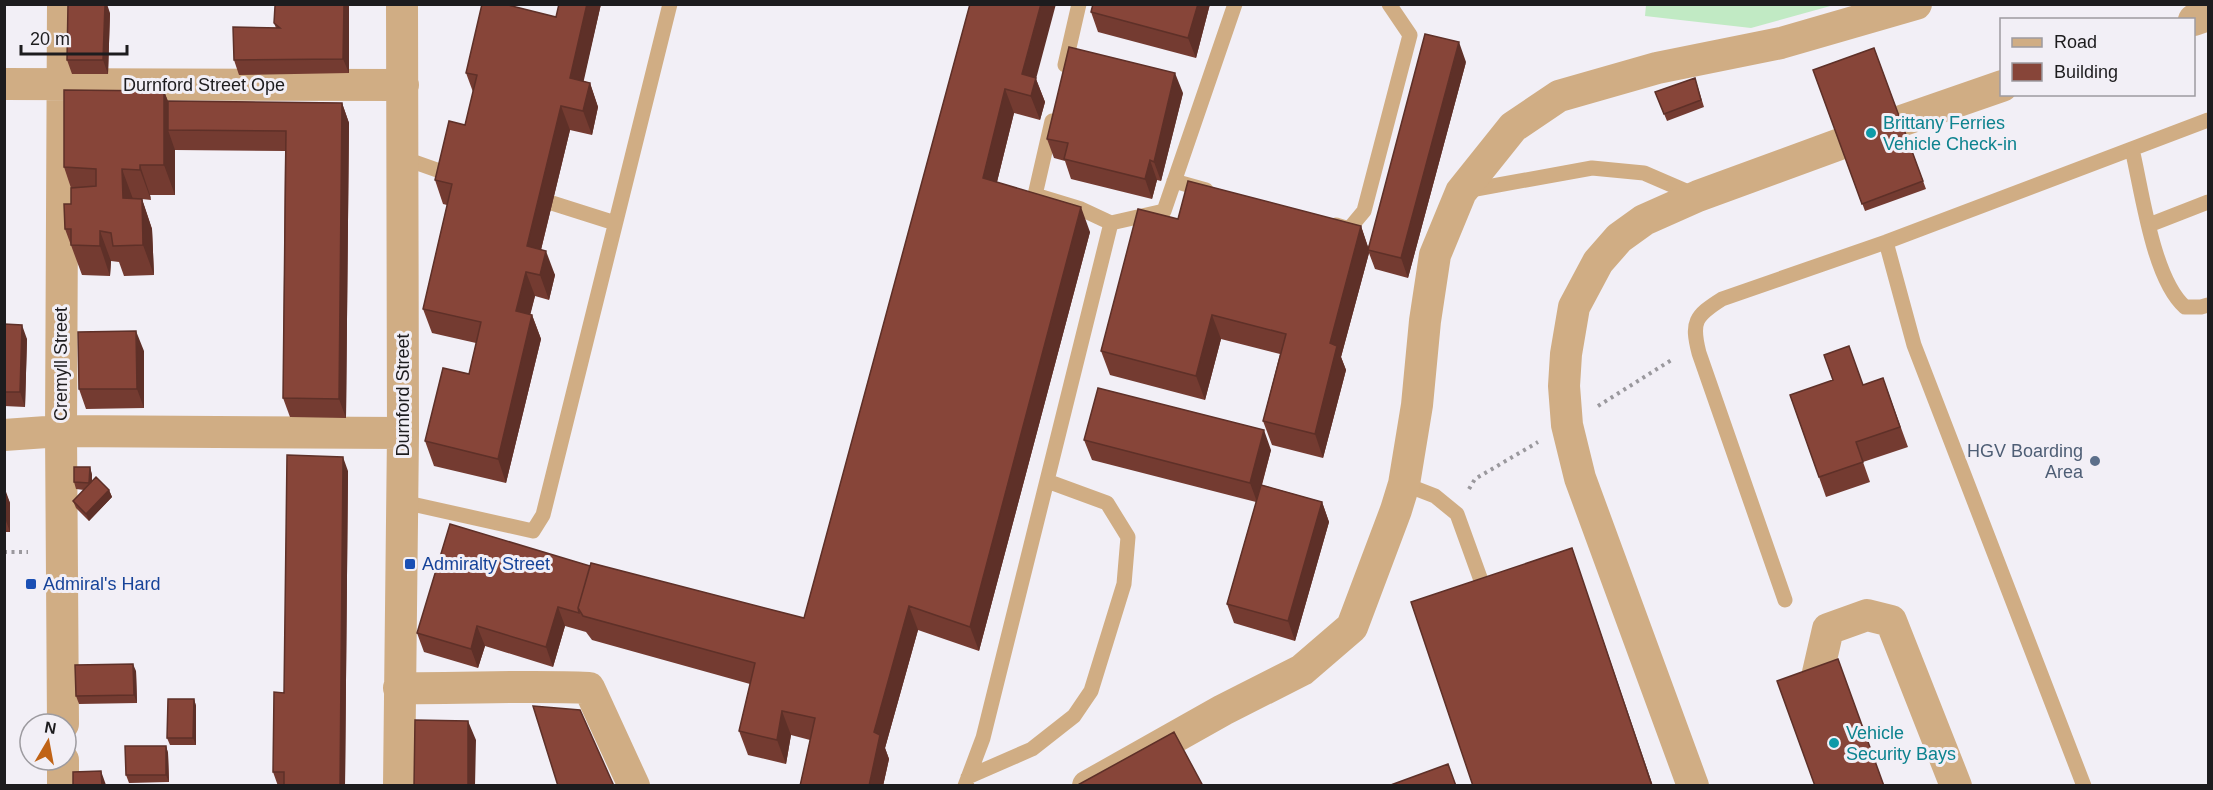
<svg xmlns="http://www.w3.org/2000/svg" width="2213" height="790" font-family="Helvetica,sans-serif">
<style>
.green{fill:#c1eac4}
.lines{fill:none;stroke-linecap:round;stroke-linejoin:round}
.path{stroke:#9a989d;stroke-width:4;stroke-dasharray:3 4.5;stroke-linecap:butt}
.service{stroke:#d0ad84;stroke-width:15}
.minor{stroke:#d0ad84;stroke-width:32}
.wall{fill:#743b31}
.shaded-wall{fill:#5e3028}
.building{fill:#874539;stroke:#5e3028;stroke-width:1.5}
.culture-dot{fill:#0f9aa8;stroke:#f2eff6;stroke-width:2}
.service-dot{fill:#5c6f8a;stroke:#f2eff6;stroke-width:2}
.transit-dot{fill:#1a4fb4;stroke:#f2eff6;stroke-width:2}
.labels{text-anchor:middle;stroke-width:6;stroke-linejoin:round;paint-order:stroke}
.street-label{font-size:18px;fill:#1d1c1e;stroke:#f2eff6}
.culture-label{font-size:18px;fill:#0d838f;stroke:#f2eff6;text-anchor:start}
.service-label{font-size:18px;fill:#4e5e75;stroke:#f2eff6;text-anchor:end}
.transit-label{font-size:18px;fill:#164399;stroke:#f2eff6;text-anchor:start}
</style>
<rect width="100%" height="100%" fill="#f2eff6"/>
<!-- green -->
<path class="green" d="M1646,5V4L1834,5L1751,28L1645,16Z"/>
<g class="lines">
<!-- path -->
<path class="path" d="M1598,406L1673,359
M1469,489L1475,479L1538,442
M4,552H28"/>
<!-- service -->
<path class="service" d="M1065,65L1079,4
M2132,149C2142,191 2153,279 2185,307H2201L2208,305
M403,158L454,176
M1174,181L1206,190
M1465,191L1592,168L1644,173L1695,195
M533,197L615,223
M1111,223L1164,211L1235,4
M1336,225L1349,229L1364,211L1410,35L1389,4
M2149,225L2208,202
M1886,242L1914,345L2084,786
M1404,484L1435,496L1457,514L1487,597
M403,502L533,531L543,515L670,4
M1785,600L1699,353C1691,322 1695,316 1722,299L1886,242L2208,120
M968,777L1032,749L1074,716L1091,691L1124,584L1128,537L1107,503L1047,481
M965,786L983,738L1111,223L1081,209L1035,195L1052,121"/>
<!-- minor -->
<path class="minor" d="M2194,20L2208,15
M4,84L403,85
M1901,121L2002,86
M4,435L61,431L403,433
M399,688C462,689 525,685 589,688L634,786
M1814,690L1828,629L1867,615L1891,621L1956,786
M63,724L61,431L63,4
M63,760V786
M399,786L403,433L402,4
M1088,786L1223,710L1302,670L1352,627L1396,510L1404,484L1417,405L1425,321L1435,255L1461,192L1513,127L1559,96L1657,68L1781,43L1916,4
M1693,786L1580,478L1567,425L1564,386L1566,354L1574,307L1598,262L1619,238L1644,220L1698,196L1840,144"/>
</g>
<!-- wall -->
<path class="wall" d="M349,4V73L239,75L234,60L276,28L274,23Z
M559,4H601L583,81L590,83L598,107L592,135L570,130L541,250L555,275L549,300L535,296L530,314L532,315L541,339L506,483L434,466L425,441L469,374L476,343L432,333L423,309L447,205L443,204L435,180L465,125L473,92L466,73L556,17Z
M970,4L1036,79L1045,102L1040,120L1014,113L997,182L1090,232L979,651L918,630L885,748L889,759L883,786H800L810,740L791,735L786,764L748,755L739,731L750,684L592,640L586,632L565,626L553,667L485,646L478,668L424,652L417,633L590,566L804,618Z
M1093,4H1210L1196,58L1098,32L1091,12Z
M110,13L108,74H72L67,60Z
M1874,48L1926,189L1865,211L1813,70Z
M1466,62L1408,278L1375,269L1369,253L1341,357L1346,370L1323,458L1272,445L1263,421L1280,354L1221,339L1205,400L1110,375L1101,351L1178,219L1361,226L1368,247Z
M1695,78L1704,107L1667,121L1655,92Z
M164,91L168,101L342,103L349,123L346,418L290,417L283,398L285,151L175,150V195H150L151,200L142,199L152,229L154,275L124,276L119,262L111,261L110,276L82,275L65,229L71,204V188L64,167Z
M1183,93L1161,181L1157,180L1152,199L1071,179L1065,161L1054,158L1047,139Z
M4,324L27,339L25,407L4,406Z
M144,351V408L86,409L79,389Z
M1883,378L1908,447L1863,462L1870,482L1826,497L1790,395L1863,385Z
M1084,440L1271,450L1262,485L1322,502L1329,522L1295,641L1234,623L1227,604L1256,502L1092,460Z
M90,467L92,475V481L109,490L112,497L89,521L76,508L73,501L84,490L76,489L74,482Z
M348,471L345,786H278L273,772L284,693Z
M4,489L10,503V532H4Z
M136,671L137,703L79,704L76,696Z
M194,699L196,706V745H170L167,738Z
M166,746L168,753L169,782L129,783L126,775Z"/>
<!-- shaded-wall -->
<path class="shaded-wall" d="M105,4H107L110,13L108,74L103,60Z
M344,4H349V73L343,59Z
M587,4H601L579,102L570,78Z
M1041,4H1056L1036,79L1045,102L1040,120L1022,74Z
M1198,4H1210L1196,58L1188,38Z
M1459,42L1466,62L1408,278L1401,258Z
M1175,73L1183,93L1161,181L1154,162Z
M590,83L598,107L592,135L583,111Z
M1005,89L1014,113L992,202L983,178Z
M164,91L175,121L168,130L175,150V195L164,165Z
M342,103L349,123L346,418L339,399Z
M561,106L570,130L536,270L527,246Z
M1150,160L1157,180L1152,199L1145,179Z
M140,165L150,195L151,200L140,170Z
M122,169L133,199L123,198Z
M142,199L152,229L154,275L143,245Z
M1081,207L1090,232L979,651L970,627Z
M1361,226L1369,250H1368L1369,253L1341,357L1346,370L1323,458L1315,434L1330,343Z
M100,231L111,261L110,276L100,246Z
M546,251L555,275L549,300L540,275Z
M526,272L535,296L525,336L516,311Z
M532,315L541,339L506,483L498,459Z
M1212,315L1221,339L1205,400L1196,376Z
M22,325L27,339L25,407L20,392Z
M136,331L144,351V408L137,389Z
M1264,430L1271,450L1257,502L1250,483Z
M343,457L348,471L345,786H340Z
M90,467L92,475L91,490L89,483Z
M5,489L10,503V532L5,518Z
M109,490L112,497L89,521L86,514Z
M1322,502L1329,522L1295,641L1288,621Z
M1572,548L1580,572L1653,786H1652Z
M909,606L918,630L885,748L889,759L883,786H869L874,732Z
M558,607L565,626L553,667L546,647Z
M477,626L485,646L478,668L471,649Z
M133,664L136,671L137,703L134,695Z
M194,699L196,706V745L193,738Z
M782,711L791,735L786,764L777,740Z
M468,721L476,740L475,786H468Z
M166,746L168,753L169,782L166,775Z
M101,771L106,785L102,786Z"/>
<!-- building -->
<path class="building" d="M68,4H105L103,60H67Z
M277,4H344L343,59L234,60L233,27L280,28L274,23L275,6Z
M482,4H504L556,17L559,4H587L570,78L590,83L583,111L561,106L527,246L546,251L540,275L526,272L516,311L532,315L498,459L425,441L443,368L469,374L481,322L423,309L452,184L435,180L449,121L465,125L477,75L466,73Z
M970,4H1041L1022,74L1036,78L1031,96L1005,89L983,178L1081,207L970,627L909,606L874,732L880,735L869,786H800L815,718L782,711L777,740L739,731L755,663L583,616L578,608L591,563L804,618Z
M1093,4H1198L1188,38L1091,12Z
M1425,34L1459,42L1401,258L1368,250Z
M1069,47L1175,73L1154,162L1150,160L1145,179L1064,159L1068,143L1047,139Z
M1874,48L1923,181L1862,204L1813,70Z
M1695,78L1701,100L1664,114L1655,92Z
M64,90L164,91V165H140V170L122,169L123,198L142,199L143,245L113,246L111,233L100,231V246L71,245V229H65L64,204H71V188L96,186V169L64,167Z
M168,101L342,103L339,399L283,398L286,131L168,130Z
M1188,181L1361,226L1330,343L1337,346L1315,434L1263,421L1286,334L1212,315L1196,376L1101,351L1138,209L1178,219Z
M4,324L22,325L20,392H4Z
M136,331L137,389H79L78,332Z
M1849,346L1863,385L1883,378L1900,427L1856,442L1863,462L1819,477L1790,395L1833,380L1824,355Z
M1098,388L1264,430L1250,483L1084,440Z
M287,455L343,457L340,786H284V772H273L274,692L284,693Z
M74,467H90L89,483L74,482Z
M96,477L109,490L86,514L73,501Z
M1261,485L1322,502L1288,621L1227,604Z
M4,489H5V518H4Z
M450,524L590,566L578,608L579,613L558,607L546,647L477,626L471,649L417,633Z
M1572,548L1652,786H1473L1411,602Z
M1838,659L1884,786H1815L1777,681Z
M133,664L134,695L76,696L75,665Z
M168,699H194L193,738H167Z
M533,706L580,710L614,786H558Z
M415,720L468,721V786H414Z
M1174,732L1203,786H1076Z
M125,746H166V775H126Z
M1448,764L1456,786H1388Z
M101,771L102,786H73V772Z"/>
<!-- markers -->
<g class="culture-dot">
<circle cx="1871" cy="133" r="6"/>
<circle cx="1834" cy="743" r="6"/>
</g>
<circle class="service-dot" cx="2095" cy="461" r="6"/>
<g class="transit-dot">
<rect x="404" y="558" width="12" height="12" rx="3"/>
<rect x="25" y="578" width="12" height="12" rx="3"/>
</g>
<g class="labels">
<!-- street labels -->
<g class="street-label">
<text x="204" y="91">Durnford Street Ope</text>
<text transform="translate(61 364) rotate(-90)" y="6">Cremyll Street</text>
<text transform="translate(403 395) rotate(-90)" y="6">Durnford Street</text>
</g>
<!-- culture labels -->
<g class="culture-label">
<text x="1883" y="129">Brittany Ferries<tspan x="1883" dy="21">Vehicle Check-in</tspan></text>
<text x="1846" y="739">Vehicle<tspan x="1846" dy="21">Security Bays</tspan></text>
</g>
<!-- service labels -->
<g class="service-label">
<text x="2083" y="457">HGV Boarding<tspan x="2083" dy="21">Area</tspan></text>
</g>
<!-- transit labels -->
<g class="transit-label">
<text x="422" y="570">Admiralty Street</text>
<text x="43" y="590">Admiral's Hard</text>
</g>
</g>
<!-- border -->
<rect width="2213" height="790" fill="none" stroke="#1d1c1e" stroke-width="12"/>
<!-- legend -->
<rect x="2000" y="18" width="195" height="78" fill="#f2eff6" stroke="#9d9ba0" stroke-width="1.5"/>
<rect x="2012" y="38" width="30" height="9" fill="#d0ad84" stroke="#9d9ba0" stroke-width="1.5"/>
<text x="2054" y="48" font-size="18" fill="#1d1c1e">Road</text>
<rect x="2012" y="63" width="30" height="18" fill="#874539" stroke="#9d9ba0" stroke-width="1.5"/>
<text x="2054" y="78" font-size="18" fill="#1d1c1e">Building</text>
<!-- north arrow -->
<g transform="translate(48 742) rotate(10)"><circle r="28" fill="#f2eff6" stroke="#9d9ba0" stroke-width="1.5"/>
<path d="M0-4.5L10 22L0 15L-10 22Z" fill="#c06316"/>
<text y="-9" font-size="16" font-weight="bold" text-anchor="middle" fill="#1d1c1e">N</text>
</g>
<!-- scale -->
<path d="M21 45v9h106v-9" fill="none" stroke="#1d1c1e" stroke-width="3"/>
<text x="30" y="45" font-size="18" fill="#1d1c1e" stroke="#f2eff6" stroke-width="4.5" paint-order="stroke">20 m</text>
</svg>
